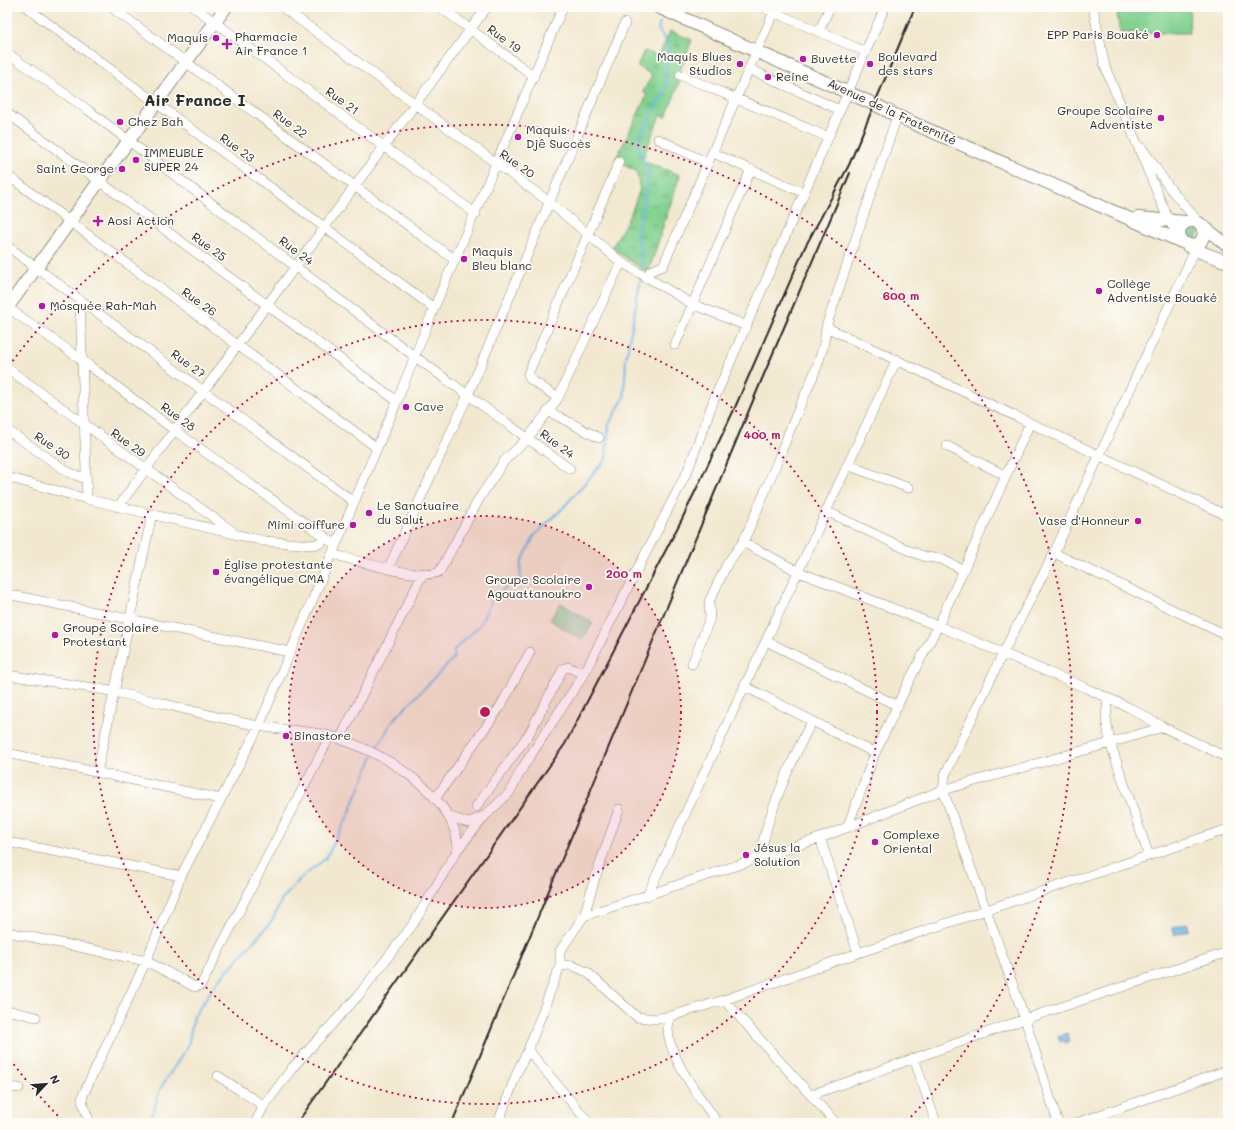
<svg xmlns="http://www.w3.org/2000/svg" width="1235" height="1130" font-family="Mali,sans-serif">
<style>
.grass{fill:url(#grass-tufts);stroke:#567e5e}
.pitch{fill:#82d190;stroke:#567e5e}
.water{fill:#72b9e9;stroke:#4e728a}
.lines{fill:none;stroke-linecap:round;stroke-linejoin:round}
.stream{stroke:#72b9e9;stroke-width:2}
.minor-casing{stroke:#8e8a7d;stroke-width:10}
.major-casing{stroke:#8e8a7d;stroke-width:14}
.minor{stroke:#fff;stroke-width:9}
.major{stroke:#fff;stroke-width:12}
.rail{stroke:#2b2b2b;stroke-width:2}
.ring{fill:none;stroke:#c2185b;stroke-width:2;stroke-dasharray:2 4}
.poi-dot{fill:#b5179e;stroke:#fdfcf7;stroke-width:1.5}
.labels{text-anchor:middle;stroke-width:3.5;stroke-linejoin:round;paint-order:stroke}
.poi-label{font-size:12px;fill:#2b2b2b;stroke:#fdfcf7;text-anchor:start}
.street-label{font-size:12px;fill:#2b2b2b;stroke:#fdfcf7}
.district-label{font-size:16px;font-weight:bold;fill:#2b2b2b;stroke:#fdfcf7}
.centre{fill:#c2185b;stroke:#fdfcf7;stroke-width:2}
.ring-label{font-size:12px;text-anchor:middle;font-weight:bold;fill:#c2185b;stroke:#fdfcf7;stroke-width:3.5;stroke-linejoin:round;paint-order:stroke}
</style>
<defs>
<pattern id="grass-tufts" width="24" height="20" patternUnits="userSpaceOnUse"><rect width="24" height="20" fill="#82d190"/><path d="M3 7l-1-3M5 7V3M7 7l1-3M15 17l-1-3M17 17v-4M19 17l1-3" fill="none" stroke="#6baa76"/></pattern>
</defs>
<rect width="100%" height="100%" fill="#fdfcf7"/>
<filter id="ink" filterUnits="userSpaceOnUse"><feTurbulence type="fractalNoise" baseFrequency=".025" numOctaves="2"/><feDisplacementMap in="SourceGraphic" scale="8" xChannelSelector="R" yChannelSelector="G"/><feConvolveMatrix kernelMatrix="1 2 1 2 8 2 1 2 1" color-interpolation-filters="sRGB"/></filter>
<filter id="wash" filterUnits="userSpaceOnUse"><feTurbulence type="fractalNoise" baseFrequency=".012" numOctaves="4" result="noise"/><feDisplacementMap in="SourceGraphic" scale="16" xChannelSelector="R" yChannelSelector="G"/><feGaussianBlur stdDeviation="0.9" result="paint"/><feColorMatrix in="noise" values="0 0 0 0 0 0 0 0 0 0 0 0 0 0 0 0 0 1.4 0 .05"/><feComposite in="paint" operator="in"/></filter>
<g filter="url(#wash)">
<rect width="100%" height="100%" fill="#f2e8cf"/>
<!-- grass -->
<path class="grass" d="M670,31L692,40L678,76L680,81L666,117L660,115L642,161L680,175L648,273L612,248L631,213L640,189L636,171L615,161L647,95L643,92L652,75L637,66L644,51L659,56Z
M1187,226L1197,228L1199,232L1196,239L1186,240L1184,230Z"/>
<!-- pitch -->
<path class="pitch" d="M1116,7H1190L1189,33H1120Z
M561,603L593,623L582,640L550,620Z"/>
<!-- water -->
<path class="water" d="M1187,923L1189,930L1175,935L1172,928Z
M1067,1033L1070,1042L1065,1043L1064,1040L1060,1042L1058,1037Z"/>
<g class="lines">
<!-- stream -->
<path class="stream" d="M642,270V249L636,235L647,187L649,171L639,152L640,135L667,87L666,63L669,45L658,29L660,23
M374,752L394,719L454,658V650L479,626L492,600L508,585L520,580L521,563L535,535L563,508L606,459L609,424L624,398L626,358L641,278
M147,1123L151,1119L160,1089L188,1046L194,1016L217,982L272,921L281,901L300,879L326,858L349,814L373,756"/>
</g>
</g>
<g filter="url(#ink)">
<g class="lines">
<!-- minor casing -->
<g class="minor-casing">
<path id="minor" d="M26,7L434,308
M111,7L455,260
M194,7L476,214
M282,7L548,201L621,262L692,304L747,326
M440,7L534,76
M762,7L866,52
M1093,7L1105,67L1169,221L1180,237
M819,31L830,7
M7,53L88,110L414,356L570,469
M749,69L840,110
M680,75L828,137
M7,113L397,401
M897,116L826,327C824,358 809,384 797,413C779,456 763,499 743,542L799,572L938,626L1086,688L1130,708L1163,727L1228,758
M658,139L708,163
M1142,148L1169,187L1200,224
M713,153L804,193
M7,175L377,448
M7,246L354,502
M646,278L650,271L663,266L776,7
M80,300L87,499
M7,307L82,360L174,430L336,545
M826,327L1228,516
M675,345L751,169
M7,368L232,531
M558,398L530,379L528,374L619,162
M548,411L599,438
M7,430L68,472L86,479
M947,446L1006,476
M847,465L909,488
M7,477L87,499L264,541L312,545L321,543L325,538
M118,507L487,7
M826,511L910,551L926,557L941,559L964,570
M1054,553L1228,636
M332,554C351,559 427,583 440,571L480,497L505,460L528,438L558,398L621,262
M388,569L468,395L625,23
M7,594L290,652
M766,641L898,706
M692,664L710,618L709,602L727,564L743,542
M7,675C43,681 79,685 115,692C163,703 211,717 259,726C285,731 315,730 340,739C386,755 456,795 458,849
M744,686L875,753
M1108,698L1106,718L1110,743L1163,727
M340,739L423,573
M7,753L221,799
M97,773L152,514
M435,799L500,707L530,652
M476,807L529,734L563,669L568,667L584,674
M448,816L468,823L483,816
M847,828L875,753L909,681L938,626L1030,423
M820,838L858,953
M7,842L181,876
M759,859C769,810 789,766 812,721
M647,896L897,359
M584,916L820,838L943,790L1110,743L1149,856
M7,932L146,961L195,987L201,985L330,736
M560,966L571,965L587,972L637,1017L656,1019L671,1016L724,1000L858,953L1228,829
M724,1000L836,1123
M7,1010L36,1017
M671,1016C656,1044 702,1100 718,1123
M528,1050L589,1123
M914,1058L936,1123
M218,1076L264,1106
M7,1087L19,1088
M811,1095L1025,1019L1228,952
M90,1123L82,1101L83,1095L146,961L181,876L259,726L397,401L434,308L563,7
M255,1123L264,1106L293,1067L358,996L414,923L458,849L486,815L509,793L523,767L584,674L688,470L713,402L885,7
M498,1123L518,1070L528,1050L560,966V951L584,916L595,878L619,809
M1058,1123L1025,1019L943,790L945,775L1003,653L1054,553L1195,250
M1077,1123L1228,1070"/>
</g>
<!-- major casing -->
<g class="major-casing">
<path id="major" d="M658,7L878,106L897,116L1182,242
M1138,218L1186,222
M1202,226L1204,235L1200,243L1192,246L1182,242C1174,230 1185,216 1199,223L1228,246
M1188,246L1195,250L1228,262
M7,308L226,7"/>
</g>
<!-- minor -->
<use href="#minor" class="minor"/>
<!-- major -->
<use href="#major" class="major"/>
<!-- rail -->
<path class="rail" d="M297,1123L565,744L682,519L733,412L805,247L849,165L915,7
M452,1123L762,379L850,173"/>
</g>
</g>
<!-- distance rings -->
<circle cx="485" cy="712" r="196" fill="#c2185b" fill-opacity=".12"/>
<g class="ring">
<circle cx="485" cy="712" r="196"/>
<circle cx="485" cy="712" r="392"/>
<path d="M62 1120A588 588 0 0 1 9 1058M9 366A588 588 0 1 1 908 1120"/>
</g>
<!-- markers -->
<g class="poi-dot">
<circle cx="1157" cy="35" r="4"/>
<circle cx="216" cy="38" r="4"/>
<path d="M225 38h4v4h4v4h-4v4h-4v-4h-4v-4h4z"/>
<circle cx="803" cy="59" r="4"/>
<circle cx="740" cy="64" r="4"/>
<circle cx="870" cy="64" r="4"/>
<circle cx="768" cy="77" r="4"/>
<circle cx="1161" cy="118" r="4"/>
<circle cx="120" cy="122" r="4"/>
<circle cx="518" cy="137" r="4"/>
<circle cx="136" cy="160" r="4"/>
<circle cx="122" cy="169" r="4"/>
<path d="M96 215h4v4h4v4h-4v4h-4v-4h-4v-4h4z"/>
<circle cx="464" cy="259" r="4"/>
<circle cx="1099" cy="291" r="4"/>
<circle cx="42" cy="306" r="4"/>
<circle cx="406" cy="407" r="4"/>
<circle cx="369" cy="513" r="4"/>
<circle cx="1138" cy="521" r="4"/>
<circle cx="353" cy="525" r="4"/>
<circle cx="216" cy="572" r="4"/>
<circle cx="589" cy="587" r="4"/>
<circle cx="55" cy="635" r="4"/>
<circle cx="286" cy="736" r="4"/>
<circle cx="875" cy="842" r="4"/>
<circle cx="746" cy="855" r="4"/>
</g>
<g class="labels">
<!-- poi labels -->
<g class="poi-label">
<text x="1149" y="39" text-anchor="end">EPP Paris Bouaké</text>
<text x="235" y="41">Pharmacie<tspan x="235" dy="14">Air France 1</tspan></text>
<text x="208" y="42" text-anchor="end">Maquis</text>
<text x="732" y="61" text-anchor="end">Maquis Blues<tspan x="732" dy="14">Studios</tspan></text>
<text x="878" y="61">Boulevard<tspan x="878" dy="14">des stars</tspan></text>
<text x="811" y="63">Buvette</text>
<text x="776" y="81">Reine</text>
<text x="1153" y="115" text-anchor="end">Groupe Scolaire<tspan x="1153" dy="14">Adventiste</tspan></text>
<text x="128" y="126">Chez Bah</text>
<text x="526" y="134">Maquis<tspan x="526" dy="14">Djê Succès</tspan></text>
<text x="144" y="157">IMMEUBLE<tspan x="144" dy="14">SUPER 24</tspan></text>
<text x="114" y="173" text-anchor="end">Saint George</text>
<text x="107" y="225">Aosi Action</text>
<text x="472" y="256">Maquis<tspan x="472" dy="14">Bleu blanc</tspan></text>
<text x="1107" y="288">Collège<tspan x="1107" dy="14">Adventiste Bouaké</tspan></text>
<text x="50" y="310">Mosquée Rah-Mah</text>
<text x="414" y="411">Cave</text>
<text x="377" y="510">Le Sanctuaire<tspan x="377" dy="14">du Salut</tspan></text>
<text x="1130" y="525" text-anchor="end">Vase d'Honneur</text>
<text x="345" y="529" text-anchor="end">Mimi coiffure</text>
<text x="224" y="569">Église protestante<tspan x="224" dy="14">évangélique CMA</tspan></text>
<text x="581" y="584" text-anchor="end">Groupe Scolaire<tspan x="581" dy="14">Agouattanoukro</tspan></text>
<text x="63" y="632">Groupe Scolaire<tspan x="63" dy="14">Protestant</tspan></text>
<text x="294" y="740">Binastore</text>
<text x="883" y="839">Complexe<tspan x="883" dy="14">Oriental</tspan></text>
<text x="754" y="852">Jésus la<tspan x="754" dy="14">Solution</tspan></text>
</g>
<!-- street labels -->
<g class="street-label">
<text transform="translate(504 39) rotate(36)" y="4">Rue 19</text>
<text transform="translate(342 101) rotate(36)" y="4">Rue 21</text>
<text transform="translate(892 112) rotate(25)" y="4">Avenue de la Fraternité</text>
<text transform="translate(290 124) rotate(37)" y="4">Rue 22</text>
<text transform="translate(237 148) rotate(36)" y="4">Rue 23</text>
<text transform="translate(517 164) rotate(35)" y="4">Rue 20</text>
<text transform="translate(209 247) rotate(36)" y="4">Rue 25</text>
<text transform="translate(296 251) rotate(37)" y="4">Rue 24</text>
<text transform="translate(199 302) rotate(36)" y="4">Rue 26</text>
<text transform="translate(188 364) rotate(36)" y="4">Rue 27</text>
<text transform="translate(178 417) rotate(36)" y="4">Rue 28</text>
<text transform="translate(128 443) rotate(36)" y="4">Rue 29</text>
<text transform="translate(557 444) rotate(37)" y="4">Rue 24</text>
<text transform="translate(52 446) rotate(34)" y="4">Rue 30</text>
</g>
<!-- district labels -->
<g class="district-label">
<text x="195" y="106">Air France I</text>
</g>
</g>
<circle cx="485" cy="712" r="6" class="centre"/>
<g class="ring-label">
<text x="901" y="300">600 m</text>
<text x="762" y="439">400 m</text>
<text x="624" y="578">200 m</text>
</g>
<!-- margin -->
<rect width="1235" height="1130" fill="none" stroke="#fdfcf7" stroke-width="24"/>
<!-- north arrow -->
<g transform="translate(46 1084) rotate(64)" stroke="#fdfcf7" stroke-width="3" paint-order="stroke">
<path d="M0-3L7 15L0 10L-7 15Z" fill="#2b2b2b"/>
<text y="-6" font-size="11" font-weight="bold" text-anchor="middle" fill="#2b2b2b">N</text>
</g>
</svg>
